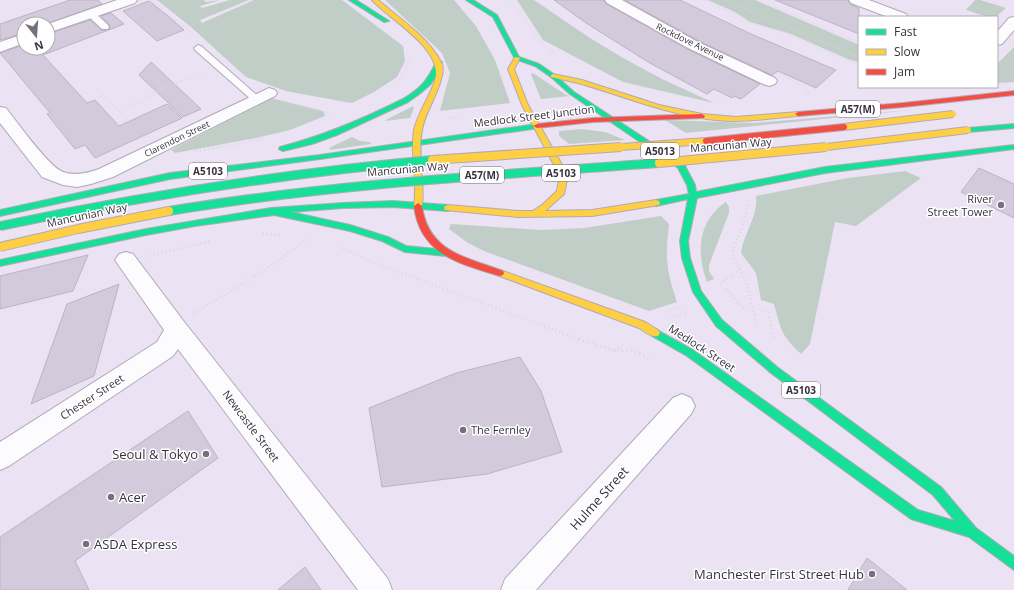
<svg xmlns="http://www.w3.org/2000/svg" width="1014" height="590" font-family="'Open Sans',sans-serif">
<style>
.green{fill:#c0cec7}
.building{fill:#d3cbdc;stroke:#bbb4c2}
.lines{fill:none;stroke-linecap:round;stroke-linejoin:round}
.lane-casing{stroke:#b1a9b8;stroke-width:2}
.street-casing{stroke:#b1a9b8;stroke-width:2}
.fast-casing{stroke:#b1a9b8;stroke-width:2}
.slow-casing{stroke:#b1a9b8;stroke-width:2}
.jam-casing{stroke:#b1a9b8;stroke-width:2}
.path-far2{stroke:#dad7dc;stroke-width:2;stroke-dasharray:0.5 2;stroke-linecap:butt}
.path-far1{stroke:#dad7dc;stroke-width:2.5;stroke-dasharray:1 3;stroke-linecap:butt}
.path{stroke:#dad7dc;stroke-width:3;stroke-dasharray:1 3.5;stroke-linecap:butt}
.lane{fill:#fcfbfd;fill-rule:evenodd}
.street{fill:#fcfbfd;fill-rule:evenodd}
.fast{fill:#16e098;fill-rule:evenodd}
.slow{fill:#ffcf43;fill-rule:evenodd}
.jam{fill:#f24e42;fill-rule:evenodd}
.fast-bridge-casing{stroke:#b1a9b8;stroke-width:10;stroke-linecap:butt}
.slow-bridge-far1-casing{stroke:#b1a9b8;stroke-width:8;stroke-linecap:butt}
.slow-bridge-casing{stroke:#b1a9b8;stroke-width:10;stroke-linecap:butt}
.jam-bridge-casing{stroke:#b1a9b8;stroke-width:8;stroke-linecap:butt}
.fast-bridge{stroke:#16e098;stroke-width:8}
.slow-bridge-far1{stroke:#ffcf43;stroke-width:6}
.slow-bridge{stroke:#ffcf43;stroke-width:8}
.jam-bridge{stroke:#f24e42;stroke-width:6}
.poi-dot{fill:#766f7d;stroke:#fff;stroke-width:1.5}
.labels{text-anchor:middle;stroke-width:3;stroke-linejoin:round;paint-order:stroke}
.far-street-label{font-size:9px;fill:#37313d;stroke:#fff}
.shield{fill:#fff;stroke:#736f77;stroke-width:1}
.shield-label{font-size:10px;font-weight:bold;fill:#37313d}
.street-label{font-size:11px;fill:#37313d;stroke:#fff}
.poi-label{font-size:11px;fill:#37313d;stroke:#fff;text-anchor:end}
.near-poi-label{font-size:13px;fill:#37313d;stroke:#fff;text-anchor:end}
.near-street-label{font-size:13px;fill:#37313d;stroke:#fff}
</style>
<rect width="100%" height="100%" fill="#ebe2f4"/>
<!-- green -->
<path class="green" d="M157,0H204L206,2L220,0L200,6L202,8L230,0H249L200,20L202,23L254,0H342L403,46L405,61L397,77L374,92L352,103L307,95L286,91L246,77L191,27Z
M385,0H454L476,26L495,60L510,103L440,111L450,73L442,53Z
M517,0H534L590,38L623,58L662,79L714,103L623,82L543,40Z
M708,0H755L859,45V62L850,60L791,34L750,22L735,12Z
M975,0H980L1006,8L996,17H988L966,10Z
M1014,47V82L997,83V64Z
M533,73L566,95L570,96L541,99L531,74Z
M271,98L323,111L325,116L290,130L256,138L175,153L171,150Z
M413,106L414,108L410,118L384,121Z
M911,110L686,133L665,120L752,123Z
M582,129L605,132L625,140L569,144L559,136V131Z
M352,137L360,141L370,142L371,144L329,150L331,147Z
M905,171L921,178L856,226L835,222L810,344L801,354C781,335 781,330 774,304L761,300L756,273L741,253C743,235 759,214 756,196L848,178Z
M726,202L729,207V213L709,265V271L714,279L707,282C696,252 698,221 726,202Z
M661,216L669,224C665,258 666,269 677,302L649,311L484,251L468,243L449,229L451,224L542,230L584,228Z"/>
<!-- building -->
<path class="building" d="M70,0H98L102,4L46,24H24V33L0,40V24Z
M554,0H604L606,4L687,49L760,84L741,99L734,96L732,98L714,89L707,94L648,62L586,23Z
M625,0H680L751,34L836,70L816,88L778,71L772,75L699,41Z
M775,0H848L850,4L859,8V34Z
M149,1L168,16L184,30L157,41L123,11Z
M111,13L124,24L43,55L87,103L95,100L119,126L167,104L182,118L95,158L85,145L75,149L47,114L50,113L0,53L24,45V48H48V34L90,20L101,30H108L110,28L109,24L101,16Z
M151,62L201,109L183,117L139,75Z
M979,168L1014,184V218L961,192Z
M88,255L73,291L0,309V276Z
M119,284L94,376L31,404L67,304Z
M520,357L541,391L562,452L487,474L382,487L369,408L456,373Z
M188,411L218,458L75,561L89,590H0V537Z
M867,558L907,590H848Z
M305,567L321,590H278Z"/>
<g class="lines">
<!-- lane casing -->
<g class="lane-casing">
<path id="lane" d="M88,12H94L108,25L109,27L108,29H102L88,16L87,14Z
M198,45L201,46L260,98L262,100L260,102H254L195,50L194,48Z"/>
</g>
<!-- street casing -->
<g class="street-casing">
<path id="street" d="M117,0H137L135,3L48,33V24Z
M605,0H622L698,42L775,78L777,81L775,84L769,86L763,84L688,48L607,3Z
M849,0H869L906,14L908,17H888L851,3Z
M1014,17V30L1002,44L997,45V32L1009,18Z
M24,34V43L0,52V42Z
M269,88L275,90L277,93L275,96L113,177L91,184L77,187L63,185L42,177L0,123V107L6,108C17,122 49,167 63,172C75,176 88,173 99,169Z
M126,252L133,254L185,323L388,579L392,590H358L178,349L173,356L9,466L0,470V442L157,342L164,330L115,260L119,254Z
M682,394L691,398L695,406L691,414L536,590H501L505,579L673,398Z"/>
</g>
<!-- fast casing -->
<g class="fast-casing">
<path id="fast" d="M349,0H356L389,21L384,22Z
M466,0H473L497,15L519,57L539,64L555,75L574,92L684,164L695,185L696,192L825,167L1014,145V149L825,173L697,198L688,241L690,258L701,291L722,320L777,367L941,487L976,528L1014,556V570L969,537L911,519L687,356L652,336L650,333L652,330L655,329L693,350L918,510L955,521L933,495L771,373L716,326L693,292L682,258L680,241L688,199L656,206L652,203L656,200L689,194L687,185L678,168L570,94L551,77L535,66L515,59L493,17Z
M437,61L442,62L437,75L430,85L418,95L408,102L337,135L312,144L283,151L279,149L280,147C323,136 363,119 403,99C423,87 427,80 437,61Z
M537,124H539V128L320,159L170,179L0,216V210L170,173L320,155Z
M1014,124V128L968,132L964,130L968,128Z
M393,201L448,205L452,208L448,211L393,207L343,208L291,212L350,225L388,237L406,246L446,250L449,251L450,253L449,255L446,256L405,252L382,241L350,231L274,215L195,226L146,235L0,266V260L146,229L271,208L343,203Z"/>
</g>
<!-- slow casing -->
<g class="slow-casing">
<path id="slow" d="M372,0H378C398,17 429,38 441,62C444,67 443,73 441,79C437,97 425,112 422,130C417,155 425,181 422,206L418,209L414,206C418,181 410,155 414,130C418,112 430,97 435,80C444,49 390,20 372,0Z
M515,57L520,58L514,69L528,105L561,163L567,179L564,194L545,211L592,210L656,200L659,201L660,203L659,205L592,216L518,217L445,210L444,208L445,206L448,205L518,211H533L542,205L557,191L559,179L553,163L522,105L508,69Z
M553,74L582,80L659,105L702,114L736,117L798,112L801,114L798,116C771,118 743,123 716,120C667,115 624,96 578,83C569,81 560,79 551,77V75Z
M500,270L645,322L658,330L660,333L658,336C652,338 644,331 639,328L497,275L496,273Z"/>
</g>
<!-- jam casing -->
<g class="jam-casing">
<path id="jam" d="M1014,91V95L903,107L798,116L795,114L798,112L903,103Z
M702,114L705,116L704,118L593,122L537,128L533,126L537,124L593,118Z
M418,203L422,206C428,252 466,257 503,271L504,273L503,275L500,276C460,264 420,255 414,206Z"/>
</g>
<!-- path-far2 -->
<path class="path-far2" d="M151,0L194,35
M511,0L540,41L552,51
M705,0L735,14L749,23L791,35L848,61L859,64
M724,0L859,57
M759,0L859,43
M985,0L1006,6
M147,72L164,88
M788,79L804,86L811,96
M398,81L406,69L410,56
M97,88L119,111L151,97L152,93L202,73
M284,104L325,112L331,116
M448,118L459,116
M115,126L127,120L119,111
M214,148L266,139"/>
<!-- path-far1 -->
<path class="path-far1" d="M196,151L220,147
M748,205L743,225L733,250L734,259L746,281L756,323
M263,234L282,235
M343,248L367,260L581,340
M150,256L211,241
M720,284L740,269
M727,289L740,305L746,309
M762,310L768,311L774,338
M666,312L681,305
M193,314L274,264L307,239
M673,317L686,313"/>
<!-- path -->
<path class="path" d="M579,339L615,351L632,350L651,359
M615,351L625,342"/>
<!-- lane -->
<use href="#lane" class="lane"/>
<!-- street -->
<use href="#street" class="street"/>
<!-- fast -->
<use href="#fast" class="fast"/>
<!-- slow -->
<use href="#slow" class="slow"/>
<!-- jam -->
<use href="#jam" class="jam"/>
<!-- fast-bridge casing -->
<g class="fast-bridge-casing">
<path id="fast-bridge" d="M169,211C331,184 495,175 659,163
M0,226C143,196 286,173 432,160"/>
</g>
<!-- slow-bridge-far1 casing -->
<g class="slow-bridge-far1-casing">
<path id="slow-bridge-far1" d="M844,127L953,114
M607,148L706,141
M818,148L968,130"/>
</g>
<!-- slow-bridge casing -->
<g class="slow-bridge-casing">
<path id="slow-bridge" d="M432,160L621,147
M659,163L826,147
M0,247L78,229L169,211"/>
</g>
<!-- jam-bridge casing -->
<g class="jam-bridge-casing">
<path id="jam-bridge" d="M706,141L844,127"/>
</g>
<!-- fast-bridge -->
<use href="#fast-bridge" class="fast-bridge"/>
<!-- slow-bridge-far1 -->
<use href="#slow-bridge-far1" class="slow-bridge-far1"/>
<!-- slow-bridge -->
<use href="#slow-bridge" class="slow-bridge"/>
<!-- jam-bridge -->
<use href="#jam-bridge" class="jam-bridge"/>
</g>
<!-- markers -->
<g class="poi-dot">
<circle cx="1001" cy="205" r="4"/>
<circle cx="463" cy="430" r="4"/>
<circle cx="206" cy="454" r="4"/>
<circle cx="111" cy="497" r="4"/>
<circle cx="86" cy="544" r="4"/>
<circle cx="872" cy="574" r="4"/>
</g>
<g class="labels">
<!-- far-street labels -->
<g class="far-street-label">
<text transform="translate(690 42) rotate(26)" y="3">Rockdove Avenue</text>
<text transform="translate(177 139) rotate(-26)" y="3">Clarendon Street</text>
</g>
<!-- shield labels -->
<g class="shield">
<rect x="836" y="101" width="44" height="16" rx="3"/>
<rect x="641" y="143" width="38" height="16" rx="3"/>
<rect x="189" y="163" width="38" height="16" rx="3"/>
<rect x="542" y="165" width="38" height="16" rx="3"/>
<rect x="460" y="167" width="44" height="16" rx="3"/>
<rect x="782" y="382" width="38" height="16" rx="3"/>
</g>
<g class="shield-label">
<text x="858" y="113">A57(M)</text>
<text x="660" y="155">A5013</text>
<text x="208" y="175">A5103</text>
<text x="561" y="177">A5103</text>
<text x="482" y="179">A57(M)</text>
<text x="801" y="394">A5103</text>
</g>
<!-- street labels -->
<g class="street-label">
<text transform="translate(534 116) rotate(-7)" y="4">Medlock Street Junction</text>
<text transform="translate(731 145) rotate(-5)" y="4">Mancunian Way</text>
<text transform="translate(408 169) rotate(-5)" y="4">Mancunian Way</text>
<text transform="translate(87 215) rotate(-12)" y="4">Mancunian Way</text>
<text transform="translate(702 348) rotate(33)" y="4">Medlock Street</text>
<text transform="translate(92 397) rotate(-33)" y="4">Chester Street</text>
<text transform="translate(251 426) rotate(53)" y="4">Newcastle Street</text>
</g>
<!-- poi labels -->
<g class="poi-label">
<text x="993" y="203">River<tspan x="993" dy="13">Street Tower</tspan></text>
<text x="471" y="434" text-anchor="start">The Fernley</text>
</g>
<!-- near-poi labels -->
<g class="near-poi-label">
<text x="198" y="459">Seoul &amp; Tokyo</text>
<text x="119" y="502" text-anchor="start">Acer</text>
<text x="94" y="549" text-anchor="start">ASDA Express</text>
<text x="864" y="579">Manchester First Street Hub</text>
</g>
<!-- near-street labels -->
<g class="near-street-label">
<text transform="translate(599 498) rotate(-48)" y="5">Hulme Street</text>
</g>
</g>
<!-- legend -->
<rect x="858" y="16" width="140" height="72" fill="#ffffff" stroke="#afadb1"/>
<rect x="866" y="29" width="20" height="6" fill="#16e098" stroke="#afadb1"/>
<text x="894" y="36" font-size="12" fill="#37313d">Fast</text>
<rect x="866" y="49" width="20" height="6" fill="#ffcf43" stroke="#afadb1"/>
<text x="894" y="56" font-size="12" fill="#37313d">Slow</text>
<rect x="866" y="69" width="20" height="6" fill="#f24e42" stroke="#afadb1"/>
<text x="894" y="76" font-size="12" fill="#37313d">Jam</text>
<!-- north arrow -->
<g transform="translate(36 36) rotate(163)"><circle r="19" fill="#ffffff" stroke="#afadb1"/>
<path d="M0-3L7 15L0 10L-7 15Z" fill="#766f7d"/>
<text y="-6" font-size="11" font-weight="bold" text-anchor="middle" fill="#37313d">N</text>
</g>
</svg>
